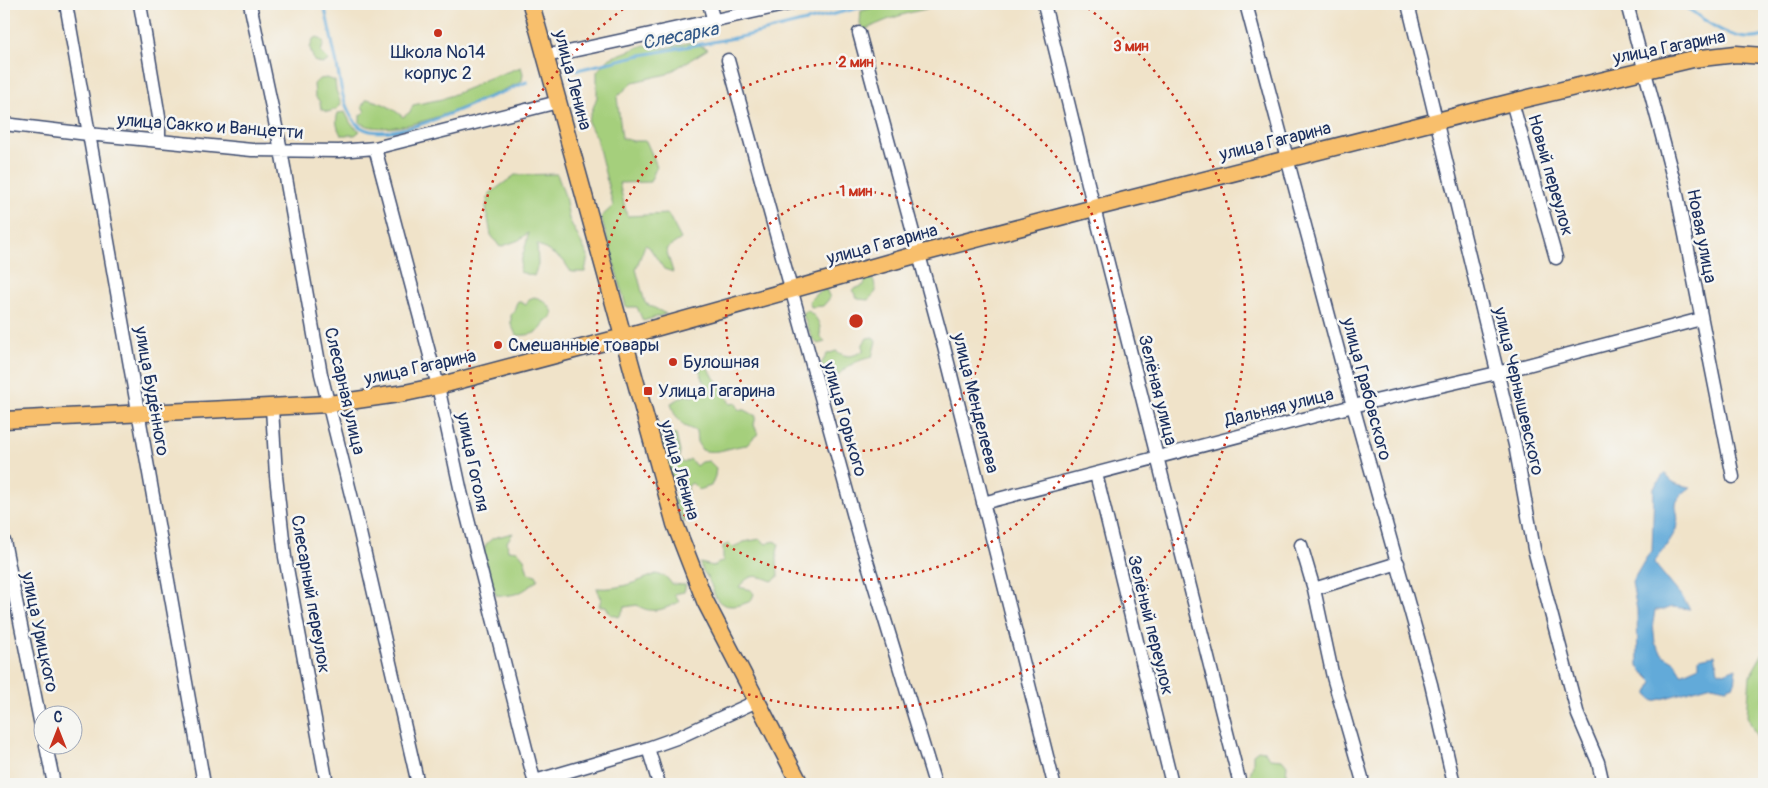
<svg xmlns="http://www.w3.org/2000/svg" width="1768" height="788" font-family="Pangolin,sans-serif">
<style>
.green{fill:#a5cf7b;stroke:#607f6c}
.water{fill:#62aad9;stroke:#3e6c9c}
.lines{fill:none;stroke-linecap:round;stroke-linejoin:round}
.stream{stroke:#62aad9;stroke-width:3}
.minor-casing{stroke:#3b4a6e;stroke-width:15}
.major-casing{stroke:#3b4a6e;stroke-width:19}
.minor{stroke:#fff;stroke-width:12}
.major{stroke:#f8bf6c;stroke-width:16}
.ring{fill:none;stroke:#c8321e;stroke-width:2.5;stroke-dasharray:2.5 5}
.poi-dot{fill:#c8321e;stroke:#f6f6f2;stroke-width:2}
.labels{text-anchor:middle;stroke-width:5;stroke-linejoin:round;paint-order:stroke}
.street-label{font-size:18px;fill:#1b2f5e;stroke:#f6f6f2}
.poi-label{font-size:18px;fill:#1b2f5e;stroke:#f6f6f2;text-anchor:start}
.water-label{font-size:19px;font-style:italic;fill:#345a89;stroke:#f6f6f2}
.centre{fill:#c8321e;stroke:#f6f6f2;stroke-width:2.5}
.ring-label{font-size:15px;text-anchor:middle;font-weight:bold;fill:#c8321e;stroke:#f6f6f2;stroke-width:5;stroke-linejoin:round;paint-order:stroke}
</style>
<rect width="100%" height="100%" fill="#f6f6f2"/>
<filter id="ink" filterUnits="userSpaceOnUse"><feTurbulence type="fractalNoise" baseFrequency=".02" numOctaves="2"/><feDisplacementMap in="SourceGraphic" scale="10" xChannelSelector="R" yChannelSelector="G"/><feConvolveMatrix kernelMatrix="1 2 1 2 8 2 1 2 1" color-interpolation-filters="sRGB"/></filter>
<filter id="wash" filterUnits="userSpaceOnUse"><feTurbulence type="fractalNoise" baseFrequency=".0096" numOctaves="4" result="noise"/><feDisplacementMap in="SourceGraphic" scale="20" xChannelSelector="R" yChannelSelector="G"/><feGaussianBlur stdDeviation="1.12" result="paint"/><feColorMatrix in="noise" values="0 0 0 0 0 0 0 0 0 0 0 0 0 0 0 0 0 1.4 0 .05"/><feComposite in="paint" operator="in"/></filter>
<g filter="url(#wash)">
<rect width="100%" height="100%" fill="#f0e3c9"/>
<!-- green -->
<path class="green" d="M888,4H953C922,9 893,15 865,30L860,24L861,11Z
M318,37L324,42L321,52L329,60L322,64L314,61L310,48L313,39Z
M692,42L708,49L667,74L633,82L617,97L622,138L633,141H646L657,166L650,182L619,183L627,216L668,214L681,239L666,249L673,272L664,269L649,247L645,245L636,269L645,303L666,314L643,321L637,307H626L601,217L613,206L597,140L588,122L597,97V71L610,58L644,45L664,48Z
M521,67L523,73L522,81L517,84C481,99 397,142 360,123V115L365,112L362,106L367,99C382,102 391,107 403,117L410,112L413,105L442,99L472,87L484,80Z
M327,78L335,81L336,90L341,104L337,109L328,112L321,109L320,102L315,96L314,84L319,79Z
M345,112L351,124L360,131L355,135H341C337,128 335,121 338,113Z
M557,174L565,196L569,219L588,256L585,272H571L563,260L537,244L538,265L534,276L520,272C520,258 527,247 528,233L519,240L500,247L491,235L486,207L489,194L515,175Z
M867,276L874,281L876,292L868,300L858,299L852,290L864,285Z
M826,289L830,298L823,306L811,307L809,301L817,293Z
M534,297C544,299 548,304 553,312L551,318L545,321C542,334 528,336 516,335L511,324V315C516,311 514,306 518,301L526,305L529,299Z
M807,310C816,316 822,324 820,336L825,342L818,344L813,340L802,313Z
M873,337L876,341L872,357C858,360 848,365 838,375L828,374L821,364L827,354L836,351C847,358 852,357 863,351V344L867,338Z
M704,364L711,372L714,378L721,385L730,404L736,403L739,410H745L756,416L754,425L758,434L753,438L747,445C732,446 717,455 702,450L697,442L696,431L684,426L674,413L671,403L686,395L693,397L706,385L702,379L700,369Z
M666,432L676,435L680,452L679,458L684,463L690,459L696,466L701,462L709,461L716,468L715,476L711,486L699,490L692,483L688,486V492L686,498L692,511L689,521H683L674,502L679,489C672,478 665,469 667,455L662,447L661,435Z
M513,533L507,542L508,550L518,551L524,558L528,573L536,575L538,579C524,592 516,597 496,595L483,553L486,544L493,538Z
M760,539L766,544L774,541L779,544C775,555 778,565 778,577L772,581C757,575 750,573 739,587L751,590L754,594L751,601C739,606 723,611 715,596C713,591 712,585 709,581C706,573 702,573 700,563L713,566L723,561V546L730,544L733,547L744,542Z
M656,574L666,577L672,584L686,585L684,592L674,594L679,602C665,609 651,615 637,605L625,607L619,617L610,614L606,606H599L601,599L597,588C618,590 637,582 656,574Z
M1764,651V753L1747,716L1750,676Z
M1258,750L1264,751L1270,758L1282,759L1287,765L1286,776L1280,781L1279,784H1254L1249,778L1253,764V754Z"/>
<!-- water -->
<path class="water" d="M1665,473C1672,484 1678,485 1691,487C1664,507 1683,507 1676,529C1671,541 1661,552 1654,563L1682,597L1690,609L1672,607L1664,610H1655L1653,623L1655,643L1663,655L1675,662L1681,674L1699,666V658L1715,655L1718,671L1724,673L1736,668L1734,685L1726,688L1712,685L1654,701L1647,695L1653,682L1638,667L1637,610L1632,582L1646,558L1652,551L1654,487Z"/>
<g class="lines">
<!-- stream -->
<path class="stream" d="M324,4C328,23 332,41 336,60C340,80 342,105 355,122C376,150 459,110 484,99C498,94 513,88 527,82
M1682,4C1704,20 1735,46 1764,36
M577,70L636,56L745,36L875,4"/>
</g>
</g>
<g filter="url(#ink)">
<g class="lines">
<!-- minor casing -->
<g class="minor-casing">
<path id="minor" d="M66,4L204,784
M140,4L159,117V141
M250,4L281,150L321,374L355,511L418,784
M709,4L714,21
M1044,4L1094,208L1240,784
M1246,4L1353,406L1431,684L1454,784
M1408,4L1515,445L1534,549L1578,715L1598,762L1603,784
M1627,4L1676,189L1733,477
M859,33L944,347L1054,784
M545,55L563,53L789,4
M728,60L859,535L935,784
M1512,102L1556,258
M4,124L88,134L252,150L339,151L375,148L558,102
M375,148L438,386L461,492L535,784
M272,408L276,476L285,557L327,784
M1096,474L1172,784
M983,503L1353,406L1497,373L1701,319
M4,541L42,731
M1301,545L1314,589L1333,677L1362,778
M1314,589L1398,563
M46,746L54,784
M648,748L659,784
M535,781L648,748L679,737L757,701"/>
</g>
<!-- major casing -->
<g class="major-casing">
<path id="major" d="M531,4L675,524L705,601L800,784
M4,420L329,404L405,393L438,386L623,337L919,254L1094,208L1512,102L1693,59L1736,54L1764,56"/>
</g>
<!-- minor -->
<use href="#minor" class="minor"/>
<!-- major -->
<use href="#major" class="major"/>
</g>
</g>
<!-- distance rings -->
<g class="ring">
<circle cx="856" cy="321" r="130"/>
<circle cx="856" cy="321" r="259"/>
<path d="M1082 4A389 389 0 1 1 630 4"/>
</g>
<!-- markers -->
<g class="poi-dot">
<circle cx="438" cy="33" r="5"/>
<circle cx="498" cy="345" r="5"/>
<circle cx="673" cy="362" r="5"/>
<rect x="643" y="386" width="10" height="10" rx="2.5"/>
</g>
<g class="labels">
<!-- street labels -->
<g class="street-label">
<text transform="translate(1669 47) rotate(-11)" y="6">улица Гагарина</text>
<text transform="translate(573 80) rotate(75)" y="6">улица Ленина</text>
<text transform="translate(210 126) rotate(4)" y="6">улица Сакко и Ванцетти</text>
<text transform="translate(1275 141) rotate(-14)" y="6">улица Гагарина</text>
<text transform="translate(1551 175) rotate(74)" y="6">Новый переулок</text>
<text transform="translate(1702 236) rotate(79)" y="6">Новая улица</text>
<text transform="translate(882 244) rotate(-15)" y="6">улица Гагарина</text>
<text transform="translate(420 367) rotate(-12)" y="6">улица Гагарина</text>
<text transform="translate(1367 389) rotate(75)" y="6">улица Грабовского</text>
<text transform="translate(1158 390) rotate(76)" y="6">Зелёная улица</text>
<text transform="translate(152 391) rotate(80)" y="6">улица Будённого</text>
<text transform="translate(345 391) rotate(77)" y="6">Слесарная улица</text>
<text transform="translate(1519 391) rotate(77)" y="6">улица Чернышевского</text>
<text transform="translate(976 403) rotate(76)" y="6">улица Менделеева</text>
<text transform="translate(1279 407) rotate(-14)" y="6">Дальняя улица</text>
<text transform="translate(845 419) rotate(74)" y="6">улица Горького</text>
<text transform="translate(473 462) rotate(78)" y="6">улица Гоголя</text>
<text transform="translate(680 470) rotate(74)" y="6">улица Ленина</text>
<text transform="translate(311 594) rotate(80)" y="6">Слесарный переулок</text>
<text transform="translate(1151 625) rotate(76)" y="6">Зелёный переулок</text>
<text transform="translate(40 632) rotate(78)" y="6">улица Урицкого</text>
</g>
<!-- poi labels -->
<g class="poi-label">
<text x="438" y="58" text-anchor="middle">Школа №14<tspan x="438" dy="21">корпус 2</tspan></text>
<text x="508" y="351">Смешанные товары</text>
<text x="683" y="368">Булошная</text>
<text x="658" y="397">Улица Гагарина</text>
</g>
<!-- water labels -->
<g class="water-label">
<text transform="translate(680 35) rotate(-11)" y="7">Слесарка</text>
</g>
</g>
<circle cx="856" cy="321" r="8" class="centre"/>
<g class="ring-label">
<text x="1131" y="51">3 мин</text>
<text x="856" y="67">2 мин</text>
<text x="856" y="196">1 мин</text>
</g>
<!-- margin -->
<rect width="1768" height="788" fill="none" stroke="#f6f6f2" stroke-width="20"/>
<!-- north arrow -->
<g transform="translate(58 730)"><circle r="24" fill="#f6f6f2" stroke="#9ea6b7"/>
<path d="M0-4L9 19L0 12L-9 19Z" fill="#c8321e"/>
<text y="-8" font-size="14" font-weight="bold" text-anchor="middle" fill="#1b2f5e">С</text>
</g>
</svg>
